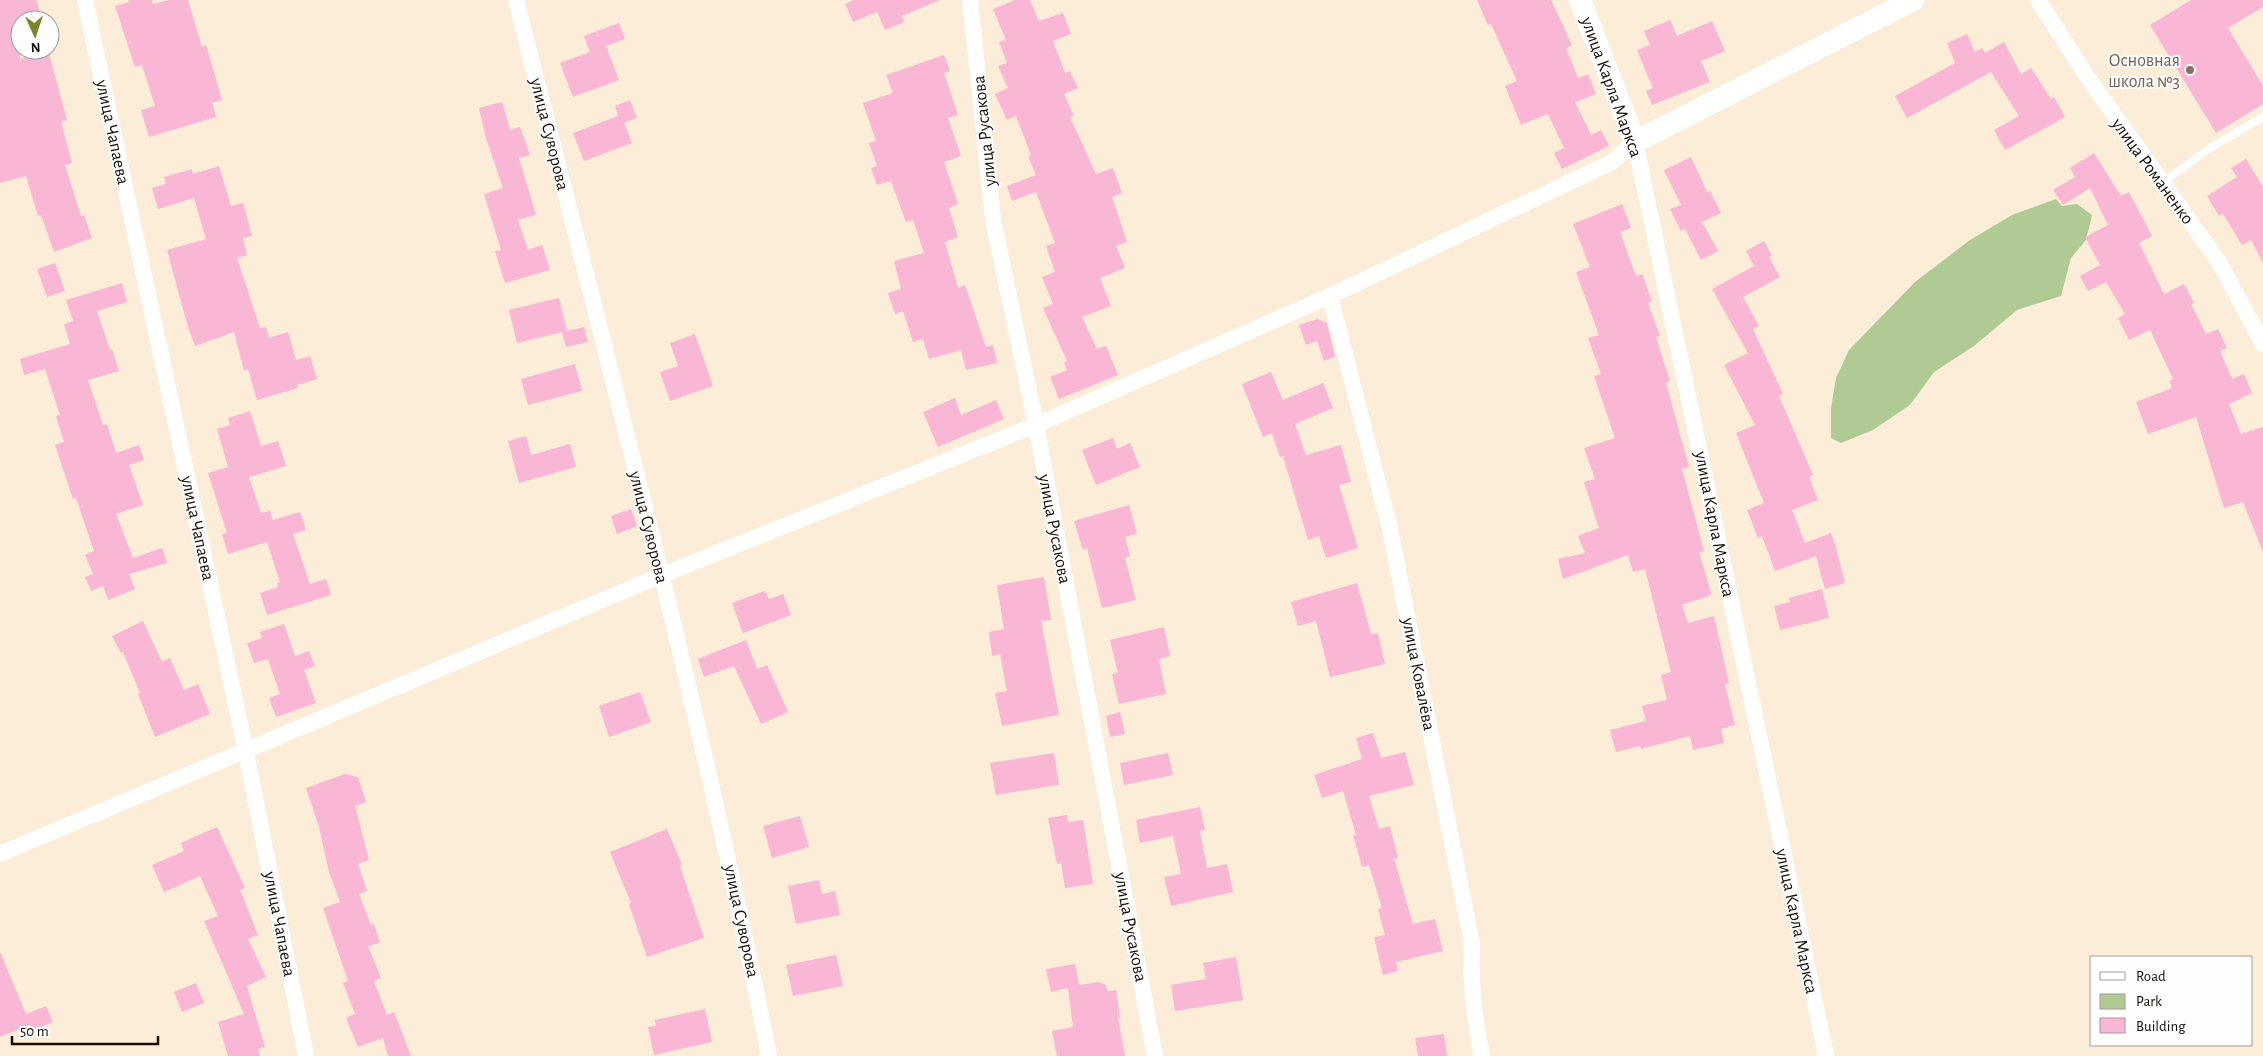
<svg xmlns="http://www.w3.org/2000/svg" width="2263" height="1056" font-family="'Alegreya Sans',sans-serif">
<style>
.green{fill:#afcb93}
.building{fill:#fab7d5}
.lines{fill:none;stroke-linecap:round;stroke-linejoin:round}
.lane{stroke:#fff;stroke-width:8}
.street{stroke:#fff;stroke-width:16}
.secondary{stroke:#fff;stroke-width:22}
.education-dot{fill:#8d6e63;stroke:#fdfdfd;stroke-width:2}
.labels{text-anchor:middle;stroke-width:4;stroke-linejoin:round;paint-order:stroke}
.education-label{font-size:18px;fill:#785e54;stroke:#fdfdfd;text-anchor:end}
.street-label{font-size:18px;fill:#140e06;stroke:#fdfdfd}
</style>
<rect width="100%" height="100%" fill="#fcedd9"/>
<!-- green -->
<path class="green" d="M2056,199L2062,206L2077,204L2092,215L2086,240L2071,258L2061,296L2017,310L1974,346L1934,372L1910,405L1873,430L1841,443L1831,438V408L1836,378L1849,350L1915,282L1970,240L2012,215Z"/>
<!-- building -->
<path class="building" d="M0,0H36L43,20H20V59L48,50L67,120L61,122L72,163L65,165L81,216L84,215L92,238L54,252L41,215L38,216L26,176L0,183Z
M129,0H152L153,4L169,0H188L202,47L206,45L222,100L212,103L216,117L149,137L141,110L155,106L142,65L135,67L115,6L129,2Z
M854,0H940L902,16L904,22L885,30L877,12L853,22L845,4Z
M1015,0H1030L1039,21L1063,13L1071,34L1053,41L1065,73L1070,71L1078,88L1064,94L1074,116L1070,117L1096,174L1113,168L1122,193L1112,197L1127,242L1116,246L1125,268L1100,278L1111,306L1082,317L1097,349L1106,346L1118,375L1059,399L1050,377L1067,370L1064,363L1067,361L1043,308L1053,304L1042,277L1055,272L1046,246L1055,243L1036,192L1012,201L1007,186L1036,175L1028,156L1031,155L1016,116L1007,120L995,94L1008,88L998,66L1007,63L999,42L1006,40L993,9Z
M1477,0H1551L1572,45L1566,48L1578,78L1588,74L1596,94L1575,102L1591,135L1601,130L1609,146L1562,169L1554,153L1564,148L1548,114L1521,125L1505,86L1517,81L1491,24L1488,25Z
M2191,0H2263V7L2228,28L2263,86V104L2216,133L2150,25Z
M1670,20L1677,36L1712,21L1725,51L1701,61L1710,82L1652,105L1646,91L1653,88L1637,50L1650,45L1644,31Z
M619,23L625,39L606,46L619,80L573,97L560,63L590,52L584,36Z
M1967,34L1975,52L1982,48L1985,53L2004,42L2021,74L2031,68L2051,99L2054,97L2065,117L2005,150L1994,130L2019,116L1991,72L1907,118L1895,96L1955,63L1947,43Z
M944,55L950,71L944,73L958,115L948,118L961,156L944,162L958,204L949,208L958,237L945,242L958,288L965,285L986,347L993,345L997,363L966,370L961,350L929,359L923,339L913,342L903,311L895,314L888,293L901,289L894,261L924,253L913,220L906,222L891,181L877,185L871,168L877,166L869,143L876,141L863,103L893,93L886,75Z
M630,100L637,118L624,123L632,143L584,161L573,133L618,116L615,106Z
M502,102L510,130L520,127L530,155L519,158L536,215L518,220L528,250L542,245L550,270L505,283L495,251L501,250L484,194L503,188L486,138L479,108Z
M2094,153L2121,196L2129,192L2152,236L2139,243L2164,294L2184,284L2194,303L2191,304L2206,334L2218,329L2227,348L2220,351L2232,379L2244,374L2252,393L2229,404L2241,434L2263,427V552L2243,502L2224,508L2196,417L2148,434L2136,402L2172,388L2169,381L2173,379L2150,330L2129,340L2118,318L2125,314L2106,282L2088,291L2080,276L2100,265L2085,237L2108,225L2090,188L2063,205L2053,190L2075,177L2070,168Z
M1691,157L1707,192L1710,191L1721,213L1702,222L1718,251L1701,260L1685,229L1681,231L1670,209L1681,205L1664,170Z
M2246,159L2263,187V263L2251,240L2242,245L2223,214L2219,216L2207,196L2237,177L2231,168Z
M219,166L231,206L243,203L252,236L243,238L247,255L237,258L260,328L266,327L269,338L288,332L296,360L310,356L317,379L297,385L298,388L257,400L248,369L244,371L234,332L195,346L188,327L167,250L206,239L194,198L158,209L152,188L166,184L164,177L192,169L193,174Z
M1622,204L1631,228L1620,232L1636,276L1642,274L1652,301L1648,303L1660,336L1656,337L1670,381L1666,383L1689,467L1682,469L1704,551L1699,552L1711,593L1709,596L1682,605L1688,623L1714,616L1729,683L1725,684L1735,725L1721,729L1724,743L1693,750L1690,736L1641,749L1640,746L1616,752L1610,730L1646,721L1642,706L1667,700L1661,675L1671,672L1645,569L1633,572L1628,555L1563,579L1558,559L1585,553L1578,536L1599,528L1584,482L1595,479L1584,448L1615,438L1594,376L1601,374L1588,338L1599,335L1576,272L1590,267L1573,224Z
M1764,241L1772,256L1769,257L1780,277L1743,297L1759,326L1753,329L1783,394L1779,396L1813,475L1809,477L1818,500L1792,510L1805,543L1831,533L1835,544L1845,583L1825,589L1816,556L1775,571L1762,536L1758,538L1747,510L1764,503L1736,433L1755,425L1724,365L1748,353L1712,289L1754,266L1746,251Z
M55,263L65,291L47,297L37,269Z
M122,283L127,302L97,311L110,350L112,349L119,371L88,380L103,425L107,424L116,453L139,445L144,460L129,465L143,505L116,514L133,558L162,548L167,563L129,574L135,589L108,600L103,586L91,591L85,577L93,574L85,555L94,551L76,498L73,499L55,445L64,442L56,416L60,415L45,369L24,375L20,359L70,344L64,324L73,321L66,300Z
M559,298L567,331L517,343L509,310Z
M1317,319L1327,323L1335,357L1324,361L1317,341L1306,345L1299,325Z
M584,327L588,342L566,347L562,332Z
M695,334L713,386L670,401L660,372L678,366L670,343Z
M575,364L582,391L528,405L521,379Z
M1271,372L1283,400L1323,383L1333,408L1295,424L1306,455L1341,445L1351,482L1339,485L1358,548L1326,558L1319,536L1308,540L1283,456L1280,457L1272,433L1263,437L1242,384Z
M955,398L961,415L996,400L1004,419L938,447L923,412Z
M250,411L261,446L278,441L286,466L249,477L261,513L270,511L273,520L300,512L306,530L293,534L310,584L326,579L331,595L267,615L260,593L278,587L277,583L280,582L267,542L228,554L222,534L227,533L208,473L228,467L217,429L230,425L228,418Z
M526,436L531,455L570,444L576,467L519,483L508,441Z
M1113,438L1117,449L1130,443L1140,467L1096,485L1082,450Z
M1129,505L1137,534L1125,537L1130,556L1125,558L1136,600L1102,608L1087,548L1083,550L1074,521Z
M631,509L637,526L617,534L611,516Z
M1044,577L1051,620L1041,621L1059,715L1002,726L995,693L1007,691L1000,654L992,656L989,632L1004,629L997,585Z
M1357,583L1371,634L1378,633L1385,664L1330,677L1316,621L1298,626L1291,602Z
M1822,589L1829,618L1780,630L1774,606L1790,602L1789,598Z
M765,591L769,599L783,594L791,615L743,633L732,603Z
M143,621L162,662L170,658L184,690L198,684L210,714L155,737L138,694L140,693L123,652L121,653L112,636Z
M284,624L295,656L309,651L315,666L304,670L316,703L276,717L269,698L280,694L268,659L254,663L247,643L262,638L260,632Z
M1164,627L1170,656L1159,659L1166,694L1119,704L1112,674L1118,673L1110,640Z
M746,640L757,669L767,665L788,712L761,724L734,666L704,677L698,659Z
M640,692L651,722L609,737L599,706Z
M1120,712L1125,734L1110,737L1106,716Z
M1373,733L1381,758L1405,752L1414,785L1369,796L1379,829L1390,826L1398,858L1394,859L1413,924L1435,919L1443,951L1396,962L1398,971L1383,975L1374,937L1385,935L1378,909L1382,908L1369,865L1362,867L1353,835H1356L1343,791L1322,798L1314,775L1362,759L1356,738Z
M1054,753L1059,785L996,795L990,763Z
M1168,753L1173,775L1124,785L1120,763Z
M345,774L358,777L366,802L355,806L369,860L358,864L367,891L359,894L371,925L374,924L380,943L368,946L381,978L374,981L387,1015L394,1012L411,1056H388L383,1038L358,1047L346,1018L355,1014L343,983L348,981L323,908L340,902L329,872L319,827L306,788Z
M1200,807L1205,830L1200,831L1207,868L1227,864L1233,892L1171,906L1164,877L1181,874L1173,836L1140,843L1136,820Z
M1067,815L1068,822L1083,820L1093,884L1065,888L1061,863L1057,864L1048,818Z
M800,816L809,847L772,858L763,826Z
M217,827L245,888L240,890L258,935L248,939L266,977L247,986L265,1047L258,1049L260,1056H228L218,1022L244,1014L204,921L218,916L200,876L164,892L152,865L184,851L181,843Z
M667,829L682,865L680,866L704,938L647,957L629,904L631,903L610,852Z
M819,880L822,894L835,891L840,915L796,924L788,886Z
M0,952L26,1014L46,1006L53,1022L31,1031L29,1025L0,1037Z
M836,955L843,986L793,996L786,965Z
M1236,957L1243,1000L1175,1011L1171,985L1206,979L1203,963Z
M1075,964L1079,985L1099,982L1106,985L1107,991L1116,990L1120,1017L1118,1018L1125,1056H1057L1052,1031L1073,1027L1068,988L1051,992L1046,969Z
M196,983L204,1003L182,1012L174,992Z
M705,1009L712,1042L654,1055L648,1027L656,1026L655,1020Z
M1444,1034L1447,1056H1418L1415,1038Z"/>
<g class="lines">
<!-- lane -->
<path class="lane" d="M2162,183L2207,150L2263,117"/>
<!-- street -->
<path class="street" d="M85,0L246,752L306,1056
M516,0C605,351 699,701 769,1056
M970,0L993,220L1036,425L1155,1056
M2038,0L2088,78L2219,262L2263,344
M1330,296L1390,529L1472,944C1470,982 1474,1019 1482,1056
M0,854L662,575L1036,425L1330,296L1612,162L1635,142L1826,1056"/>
<!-- secondary -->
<path class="secondary" d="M1580,0L1635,142L1913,0"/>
</g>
<!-- markers -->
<circle class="education-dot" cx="2190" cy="70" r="5"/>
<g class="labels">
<!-- education labels -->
<g class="education-label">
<text x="2180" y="66">Основная<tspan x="2180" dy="21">школа №3</tspan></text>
</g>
<!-- street labels -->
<g class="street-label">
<text transform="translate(1612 87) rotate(70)" y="6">улица Карла Маркса</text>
<text transform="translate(984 131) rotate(-96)" y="6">улица Русакова</text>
<text transform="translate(113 132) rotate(78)" y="6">улица Чапаева</text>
<text transform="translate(550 134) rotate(76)" y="6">улица Суворова</text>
<text transform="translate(2153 171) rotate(54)" y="6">улица Романенко</text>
<text transform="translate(1715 524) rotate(79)" y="6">улица Карла Маркса</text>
<text transform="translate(649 527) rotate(76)" y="6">улица Суворова</text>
<text transform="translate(198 528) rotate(78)" y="6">улица Чапаева</text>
<text transform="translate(1055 529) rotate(79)" y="6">улица Русакова</text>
<text transform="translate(1419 674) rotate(79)" y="6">улица Ковалёва</text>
<text transform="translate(742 921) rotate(78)" y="6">улица Суворова</text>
<text transform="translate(1797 921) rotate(78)" y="6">улица Карла Маркса</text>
<text transform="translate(280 924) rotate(79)" y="6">улица Чапаева</text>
<text transform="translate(1131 927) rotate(79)" y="6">улица Русакова</text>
</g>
</g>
<!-- legend -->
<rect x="2090" y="956" width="162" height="90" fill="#fdfdfd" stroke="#a09d9a"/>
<rect x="2100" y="972" width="25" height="8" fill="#ffffff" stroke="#a09d9a"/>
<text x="2136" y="981" font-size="15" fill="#140e06">Road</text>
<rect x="2100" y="994" width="25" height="15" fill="#afcb93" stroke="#a09d9a"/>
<text x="2136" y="1006" font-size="15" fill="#140e06">Park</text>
<rect x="2100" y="1018" width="25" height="15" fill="#fab7d5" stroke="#a09d9a"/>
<text x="2136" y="1031" font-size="15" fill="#140e06">Building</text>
<!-- north arrow -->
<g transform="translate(35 35) rotate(177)"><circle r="24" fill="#fdfdfd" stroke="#a09d9a"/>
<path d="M0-4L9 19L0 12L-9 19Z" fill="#7e832e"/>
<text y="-8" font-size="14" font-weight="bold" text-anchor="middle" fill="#140e06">N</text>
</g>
<!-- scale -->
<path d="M12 1036v8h146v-8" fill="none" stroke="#140e06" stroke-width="2.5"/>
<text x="20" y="1036" font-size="15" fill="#140e06" stroke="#fdfdfd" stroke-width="4" paint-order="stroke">50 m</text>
</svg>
